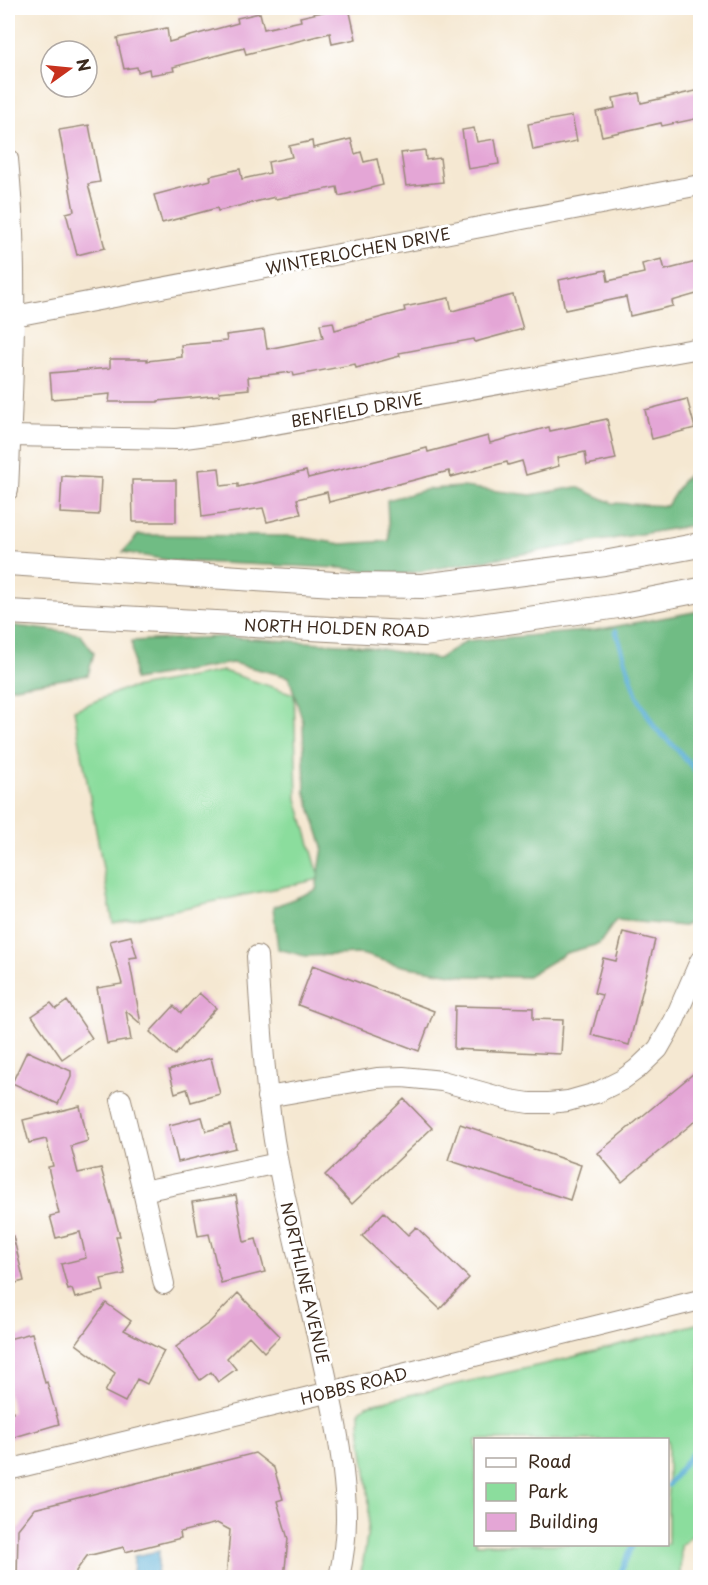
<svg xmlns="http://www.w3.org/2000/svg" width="708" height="1585" font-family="'Playpen Sans',sans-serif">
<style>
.green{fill:#8bdd9d;stroke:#63845e;stroke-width:1.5;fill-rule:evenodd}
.forest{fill:#70bc84;stroke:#567351;stroke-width:1.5}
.water{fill:#58aed5;stroke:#4a6c7a;stroke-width:1.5}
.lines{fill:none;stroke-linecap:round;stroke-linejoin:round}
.stream{stroke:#58aed5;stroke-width:5}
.building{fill:#e4a6d6}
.minor-casing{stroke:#988978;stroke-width:22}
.major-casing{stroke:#988978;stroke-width:26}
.minor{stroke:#fff;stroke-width:20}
.major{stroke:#fff;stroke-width:24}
.labels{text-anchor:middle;stroke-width:6;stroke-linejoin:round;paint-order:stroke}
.street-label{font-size:16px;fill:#3b2a1e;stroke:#fff}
</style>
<rect width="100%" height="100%" fill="#fff"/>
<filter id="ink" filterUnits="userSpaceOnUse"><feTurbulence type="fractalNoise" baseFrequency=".0167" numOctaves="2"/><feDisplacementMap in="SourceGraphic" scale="12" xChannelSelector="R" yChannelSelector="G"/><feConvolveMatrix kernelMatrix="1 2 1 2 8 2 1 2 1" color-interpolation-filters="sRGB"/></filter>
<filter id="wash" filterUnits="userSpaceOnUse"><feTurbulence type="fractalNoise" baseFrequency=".008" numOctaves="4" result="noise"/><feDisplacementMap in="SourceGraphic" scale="24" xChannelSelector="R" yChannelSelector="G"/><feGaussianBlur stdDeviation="1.35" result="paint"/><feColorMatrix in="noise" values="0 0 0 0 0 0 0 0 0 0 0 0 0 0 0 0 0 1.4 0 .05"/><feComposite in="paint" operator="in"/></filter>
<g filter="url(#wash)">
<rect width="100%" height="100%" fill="#f5e8d2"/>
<!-- green -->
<path class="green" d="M223,671L294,694L297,799L320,879L113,923L74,710L122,690Z
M700,1323V1528L681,1546L680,1577H360C366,1546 371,1521 368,1489C366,1463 359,1437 360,1410L366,1405L558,1361ZM476,1440H668V1544H476Z"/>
<!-- forest -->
<path class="forest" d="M700,465V524L404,574L340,568L173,561L123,552L138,535L292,536L342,544L389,541L387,500L429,489L463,487L531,495L577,487L612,503L667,506L683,480Z
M700,611V916L684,926L616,920L599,944L566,953L526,977L465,976L402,966L361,954L305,956L278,949L273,907L316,890L323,847L305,791L303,722L289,677L232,663L134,680L132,641L222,637L357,645L438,659L466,641L596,630Z
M8,625L80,634L94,653L88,675L8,688Z"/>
<!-- water -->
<path class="water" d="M159,1551L157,1577H133L134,1556Z"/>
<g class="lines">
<!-- stream -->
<path class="stream" d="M616,631L636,694L655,728L676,748L700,776
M668,1485L700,1443
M618,1578L633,1544"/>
</g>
<g id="blocks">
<!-- building -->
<path class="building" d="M340,8H349L356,39L332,44L330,33L246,54L244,48L173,67L174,71L150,75L149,69L138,72L137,67L124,69L117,38L167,28L169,42L238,23L237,18L260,13L264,29L301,21L300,17Z
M700,90V118L662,126L661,123L602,136L596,112L615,108L613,98L639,93L641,103Z
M572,116L577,141L533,150L528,124Z
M89,125L100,182L88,184L105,248L77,255L66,213L74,211L59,130Z
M474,128L477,142L495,139L499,164L468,169L462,130Z
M351,139L355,154L361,152L364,162L377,159L383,185L339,196L337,187L275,199V197L218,211L217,208L162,223L154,195L211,180L210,176L240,169L242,179L270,173L268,162L292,157L289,146L312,141L313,148Z
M425,150L426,160L440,158L443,182L406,186L401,153Z
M662,259L665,270L700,261V293L672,301L673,306L630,316L626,297L565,310L559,280L606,270L608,281L644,273L642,264Z
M513,295L523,329L475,342L474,339L399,353L400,356L356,368L355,364L294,376L293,372L248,377L249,389L219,392L220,395L158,401V402H109L110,394L52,399L50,373L110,368V359H147V361L182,357L181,345L227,341L226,335L264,330L267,349L323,338L320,324L333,322L335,330L405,311L404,307L449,298L452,311Z
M687,399L695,428L652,439L645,410Z
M607,419L616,459L587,465L585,452L557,458L559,466L526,475L522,461L508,465L507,462L451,477L449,471L329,502L327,492L297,499L301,514L267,522L263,508L202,517L198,470L219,468L221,486L238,484V487L306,471L308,478L427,448L428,452L488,436L490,443L549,427L550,431Z
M62,476L101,478L99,515L60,513Z
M132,480H176V522H133Z
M623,932L655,940L629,1045L591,1035L602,995L594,993L603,958L616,961Z
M131,936L137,957L129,958L141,1024L126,1011L131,1040L107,1044L97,988L122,984L110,941Z
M313,965L434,1011L419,1051L298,1005Z
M199,993L216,1008L175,1055L150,1032L174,1006L181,1013Z
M67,1001L92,1038L62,1059L32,1016L51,1003L56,1009Z
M455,1006L533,1008V1019L563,1020L561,1054L454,1049Z
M27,1051L71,1071V1077L58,1104L12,1083Z
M211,1058L220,1094L191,1102L187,1089L175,1093L169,1070Z
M700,1068V1117L622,1182L598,1153Z
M404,1099L432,1128L352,1204L325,1175Z
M80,1106L88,1141L71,1146L78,1173L101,1168L120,1236H116L125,1274L101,1279L104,1291L75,1298L72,1289L68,1290L61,1264L86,1258L80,1232L56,1238L50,1216L59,1214L48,1167L53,1166L46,1139L29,1143L23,1120Z
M202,1117L206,1131L230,1125L236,1148L178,1162L169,1125Z
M460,1124L581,1165L570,1200L448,1160Z
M236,1195L244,1242L256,1239L265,1272L221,1283L209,1234L198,1236L192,1202Z
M384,1212L408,1235L416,1227L469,1278L440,1309L362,1236Z
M8,1236H13L24,1281L8,1285Z
M238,1293L280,1336L264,1352L249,1336L227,1358L236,1369L218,1382L211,1372L200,1380L176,1347L209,1323Z
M106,1303L131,1321L124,1330L164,1351L147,1384L137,1379L125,1402L105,1392L115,1373L76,1344Z
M32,1333L45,1383L47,1382L59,1424L8,1439V1413L13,1412L8,1394V1339Z
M255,1453L274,1468L283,1499L277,1501L288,1539L284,1578H226L230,1530L217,1523L180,1532L181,1538L125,1552L124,1547L87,1556L76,1571V1578H17L18,1529L34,1509Z"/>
</g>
</g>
<g filter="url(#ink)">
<use href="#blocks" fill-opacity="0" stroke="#988978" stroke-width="1.5"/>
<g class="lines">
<!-- minor casing -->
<g class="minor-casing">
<path id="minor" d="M8,159C19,269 13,380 8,490
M15,316L700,185
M10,436L177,439L230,432L700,348
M257,956C261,1025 265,1095 278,1163C290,1226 306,1287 320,1349C332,1403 346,1464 346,1519C346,1539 343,1559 339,1578
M267,1097L377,1078L403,1077L442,1081L510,1100L529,1103H549L568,1101L596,1093L622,1080L637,1069L658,1049L674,1021L700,961
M121,1100L143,1191L164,1284
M143,1191L278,1163
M8,1470L330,1392L700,1300"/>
</g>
<!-- major casing -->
<g class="major-casing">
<path id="major" d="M8,563L350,585L422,586L604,563L700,545
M8,612L424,634L618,606L700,590"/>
</g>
<!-- minor -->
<use href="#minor" class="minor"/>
<!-- major -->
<use href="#major" class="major"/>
</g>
</g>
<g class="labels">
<!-- street labels -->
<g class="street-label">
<text transform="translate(358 251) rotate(-11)" y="6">WINTERLOCHEN DRIVE</text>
<text transform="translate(357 410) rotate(-10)" y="6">BENFIELD DRIVE</text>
<text transform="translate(337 628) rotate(2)" y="6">NORTH HOLDEN ROAD</text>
<text transform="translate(305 1283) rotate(77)" y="6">NORTHLINE AVENUE</text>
<text transform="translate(354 1386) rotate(-14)" y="6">HOBBS ROAD</text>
</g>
</g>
<!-- margin -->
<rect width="708" height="1585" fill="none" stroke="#fff" stroke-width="30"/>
<!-- legend -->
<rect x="474" y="1438" width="195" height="108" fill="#ffffff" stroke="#b1aaa5" stroke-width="1.5"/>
<rect x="486" y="1458" width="30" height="9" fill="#ffffff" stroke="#b1aaa5" stroke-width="1.5"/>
<text x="528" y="1468" font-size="18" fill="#3b2a1e">Road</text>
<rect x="486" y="1483" width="30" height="18" fill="#8bdd9d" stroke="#b1aaa5" stroke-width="1.5"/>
<text x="528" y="1498" font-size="18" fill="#3b2a1e">Park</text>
<rect x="486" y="1513" width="30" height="18" fill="#e4a6d6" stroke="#b1aaa5" stroke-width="1.5"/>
<text x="528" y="1528" font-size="18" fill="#3b2a1e">Building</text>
<!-- north arrow -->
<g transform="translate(69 69) rotate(75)"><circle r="28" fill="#ffffff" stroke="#b1aaa5" stroke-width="1.5"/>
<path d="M0-4.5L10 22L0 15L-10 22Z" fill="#c8321e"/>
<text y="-9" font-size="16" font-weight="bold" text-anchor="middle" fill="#3b2a1e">N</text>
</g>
</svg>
